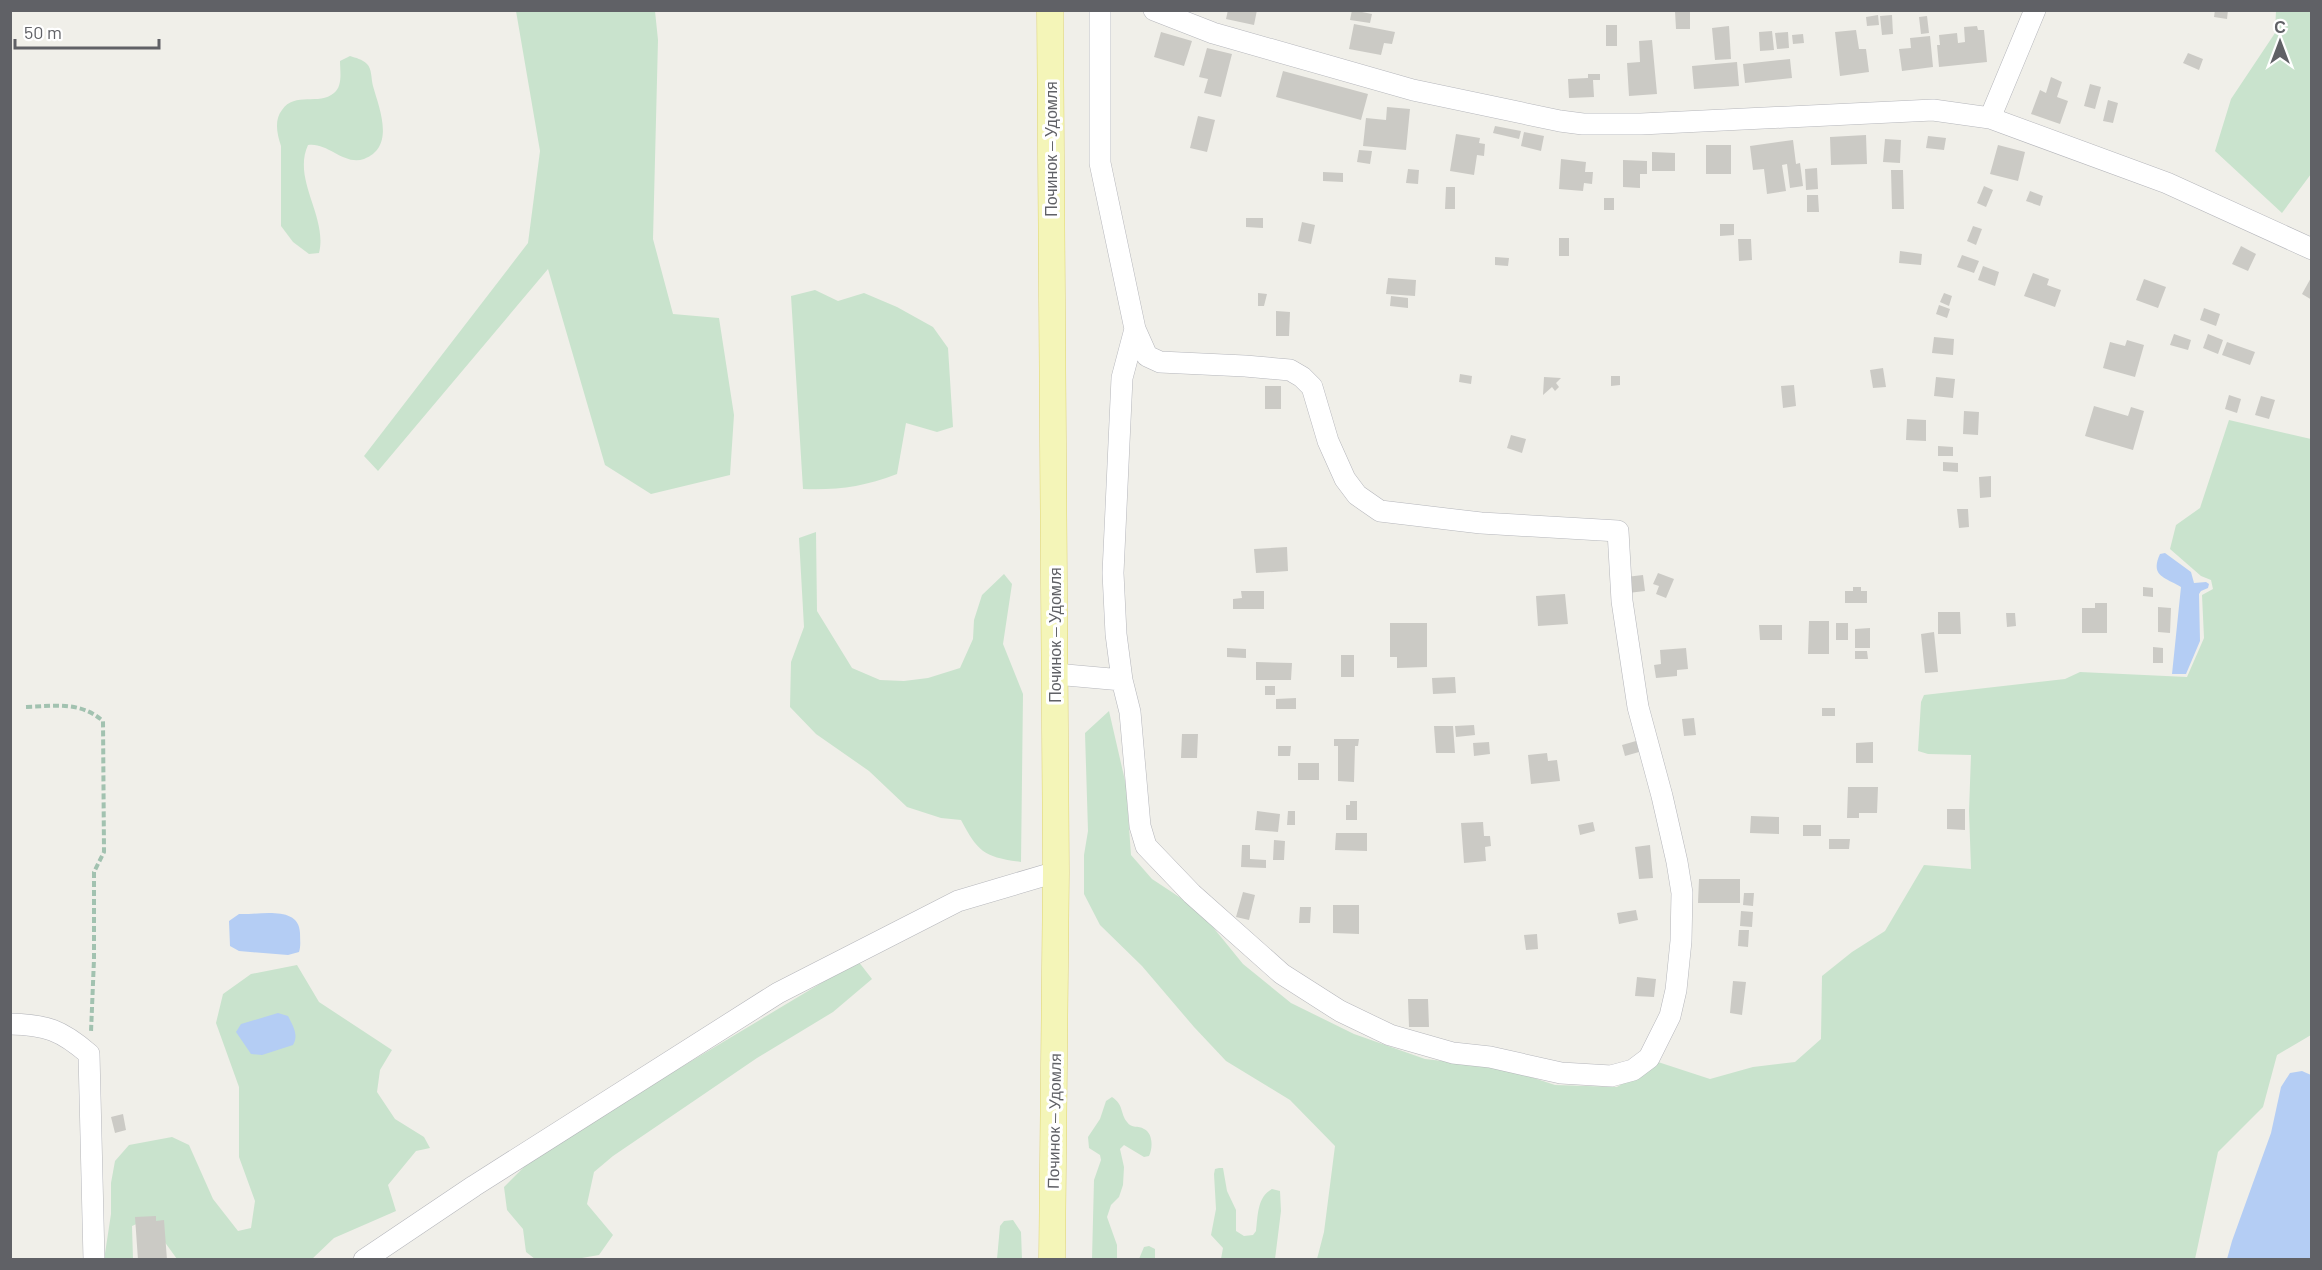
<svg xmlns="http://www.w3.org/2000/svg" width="2322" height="1270" font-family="Barlow,sans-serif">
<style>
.green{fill:#c9e3cd}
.water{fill:#b4cdf4}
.building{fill:#cbcac5}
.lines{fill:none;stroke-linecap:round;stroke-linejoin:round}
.minor-casing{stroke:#b5b6bb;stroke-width:22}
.major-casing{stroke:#e0d571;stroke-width:27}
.path{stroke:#a2c2b0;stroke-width:4;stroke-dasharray:6 3;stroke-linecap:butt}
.minor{stroke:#fff;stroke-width:21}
.major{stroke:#f4f5b8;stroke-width:26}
.labels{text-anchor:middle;stroke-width:6;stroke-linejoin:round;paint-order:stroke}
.street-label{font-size:16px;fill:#606166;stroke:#fff}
</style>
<rect width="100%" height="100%" fill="#f0efe9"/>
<!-- green -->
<path class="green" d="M516,11H655L658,40L653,239L673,314L719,318L734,415L730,475L651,494L605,465L548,269L378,471L364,456L528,243L540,151Z
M2276,11H2312L2311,174L2282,213L2215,151L2231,99L2275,33Z
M350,56C356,58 362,59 367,64C372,69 371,78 373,86C379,108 396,147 364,159C344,166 328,142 308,145C292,180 328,217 319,253L309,254L293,242L281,226V146C277,134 274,120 282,110C295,91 319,106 334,93C343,86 340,71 340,61Z
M815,290L838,301L864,293L897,307L933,327L948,348L953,427L937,432L906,423L897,474C863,487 839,490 803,489L791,296Z
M2229,420L2311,439V1035L2277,1055L2263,1107L2218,1152L2195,1259H1317L1324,1232L1335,1146L1290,1100L1226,1061L1194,1027L1142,966L1100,925L1084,894V855L1088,831L1085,733L1109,711L1126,785L1131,855L1152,879L1199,910L1243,964L1291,1003L1354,1034L1425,1059L1504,1068L1555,1085L1617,1087L1658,1062L1710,1079L1753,1067L1795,1062L1821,1039L1822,976L1852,952L1885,931L1924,865L1971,869L1969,811L1971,755L1928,754L1918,751L1921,702L1924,695L2065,679L2080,672L2187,677L2204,638L2202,595L2213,589L2211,580L2201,576L2170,549L2176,525L2200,508Z
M816,532L817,611L852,668L880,680L904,681L928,678L960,668L973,639L974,620L982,595L1004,574L1012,584L1003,644L1023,694L1021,862C984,857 978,852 961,820L941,818L907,807L869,771L816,734L790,707L791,662L804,627L799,538Z
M858,961L872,979L833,1012L757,1058L613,1156L594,1172L587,1204L613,1235L599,1255L576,1259H535L526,1252L523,1229L507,1210L504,1187L538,1153Z
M297,965L319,1002L392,1050L380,1070L377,1092L395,1119L424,1137L430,1148L416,1151L388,1185L396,1211L334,1238L312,1259H177L148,1219L132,1226L133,1259L104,1260L111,1214V1183L115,1161L129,1145L172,1137L189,1145L213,1199L238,1231L251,1228L255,1201L239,1157V1087L216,1023L223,994L251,974Z
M1112,1097C1124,1105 1120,1113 1127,1122C1132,1129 1138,1125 1144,1129C1153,1133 1153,1148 1149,1156L1144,1157L1124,1145L1120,1149L1124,1167L1123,1185L1119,1197L1111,1205L1107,1217L1117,1245V1259H1092L1094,1180L1101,1160L1100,1155L1089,1148L1088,1137L1100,1119L1106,1101Z
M1219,1168H1223L1227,1191L1236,1210V1231L1244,1236L1253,1235L1256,1231C1258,1216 1257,1197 1272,1189L1280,1191L1281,1211L1275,1259H1221L1223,1248L1211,1235L1216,1209L1214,1174L1215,1169Z
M1013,1220L1021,1232L1022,1259H997L1000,1226L1004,1221Z
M1149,1246L1155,1249V1259H1139L1144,1247Z"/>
<!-- water -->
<path class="water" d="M2165,553L2191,572L2194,583L2206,582L2209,584L2208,588L2201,591L2199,594L2200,641L2186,674H2172L2181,587C2164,577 2150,576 2160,554Z
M239,914C260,915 299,905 300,933C300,940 301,946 299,952L288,955L239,951L230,946L229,921Z
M278,1013L288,1016C293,1026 299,1035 293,1045L262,1055L251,1054L236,1032L241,1024Z
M2302,1071L2311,1075V1259H2227L2232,1241L2271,1133L2281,1087L2290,1073Z"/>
<!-- building -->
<path class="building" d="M1228,10H1257L1254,25L1226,19Z
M1352,10L1372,14L1370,23L1350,20Z
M2215,10H2228L2227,19L2214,17Z
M1675,11H1690V29H1676Z
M1878,15L1879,25L1867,26L1866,17Z
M1892,15L1893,34L1882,35L1880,16Z
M1927,16L1929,33L1921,34L1919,17Z
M1354,24L1395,32L1392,44L1384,43L1381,55L1349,49Z
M1606,25H1617V46H1606Z
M1729,26L1731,59L1715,60L1712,28Z
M1977,26L1978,30H1984L1987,62L1939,67L1937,45H1940L1939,35L1957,33L1958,43L1965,42L1964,27Z
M1856,30L1859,49H1866L1869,72L1840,76L1835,32Z
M1772,31L1774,50L1760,51L1759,32Z
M1161,32L1192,41L1184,66L1154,57Z
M1788,32L1789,48L1777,49L1775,33Z
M1803,34L1804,43L1793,44L1792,35Z
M1930,36L1933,67L1902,71L1899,49L1911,48L1910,38Z
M1652,40L1657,94L1629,96L1627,63L1640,62L1639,41Z
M1207,48L1232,54L1221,97L1204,93L1208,79L1199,77Z
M2188,53L2203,59L2199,70L2183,63Z
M1790,59L1792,78L1745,83L1743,64Z
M1737,62L1739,86L1694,89L1692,66Z
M1283,71L1368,94L1361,120L1276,97Z
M1588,74H1600V80H1593L1594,97L1569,98L1568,79L1588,78Z
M2051,77L2062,82L2057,97L2068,101L2060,124L2031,114L2040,90L2046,93Z
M2090,84L2101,87L2095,109L2084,106Z
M2108,100L2118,103L2113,123L2103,121Z
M1387,107L1410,109L1406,150L1363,146L1366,118L1386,120Z
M1198,116L1215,120L1207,152L1190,148Z
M1495,126L1521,131L1519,139L1493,133Z
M1524,132L1544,136L1541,151L1521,146Z
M1456,134L1480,138L1479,143L1485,144L1484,156L1477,155L1474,175L1450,171Z
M1866,135L1867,164L1831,165L1830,137Z
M1928,136L1946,138L1944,150L1926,148Z
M1885,139L1901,140L1900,163L1883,162Z
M1793,140L1796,164L1800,163L1803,186L1790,188L1787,164L1782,165L1786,191L1767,194L1764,169L1753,170L1750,146Z
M1706,145H1731V174H1706Z
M1998,145L2025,152L2018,181L1990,174Z
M1359,150L1372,151L1370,164L1357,162Z
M1652,152L1675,153V171H1652Z
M1561,159L1586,162L1585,172H1593L1592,184L1584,183L1583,191L1559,189Z
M1623,160L1647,161V174H1640V188L1623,187Z
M1817,168L1818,189L1806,190L1805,169Z
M1408,169L1419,170L1418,184L1406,183Z
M1891,170H1903L1904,209H1892Z
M1323,172L1343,173V182L1323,181Z
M1984,186L1993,190L1986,207L1977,203Z
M1446,187H1455V209H1445Z
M2030,191L2043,196L2040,206L2026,201Z
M1807,195H1818L1819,212H1807Z
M1604,198H1614V210H1604Z
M1246,218H1263V228L1246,227Z
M1302,222L1315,225L1311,244L1298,241Z
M1720,224H1734V235L1720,236Z
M1973,226L1982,229L1976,245L1967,241Z
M1559,238H1569V256H1559Z
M1738,239H1751L1752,260L1739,261Z
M2241,246L2256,254L2248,271L2232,264Z
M1900,251L1922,254L1921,265L1899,263Z
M1962,255L1979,261L1974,273L1957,267Z
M1495,257L1509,258L1508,266L1495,265Z
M1983,266L1999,272L1995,286L1978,280Z
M2033,273L2049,279L2047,285L2061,290L2055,307L2024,296Z
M2312,276V300L2302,294Z
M1388,278L1416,280L1415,296L1386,294Z
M2144,279L2166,287L2158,308L2136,300Z
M1258,293L1267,294L1264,306H1258Z
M1944,293L1952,296L1949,306L1940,302Z
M1391,296L1408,298V308L1390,306Z
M1939,305L1950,309L1947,318L1936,314Z
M2204,308L2220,314L2216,326L2200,320Z
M1276,311L1290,312L1289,336H1276Z
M2174,334L2191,340L2188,350L2170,345Z
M2208,334L2223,340L2218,354L2203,348Z
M1934,337L1954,339L1953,355L1932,353Z
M2127,340L2144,345L2135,377L2103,368L2110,342L2125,346Z
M2227,342L2255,352L2250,365L2222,355Z
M1883,368L1886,387L1873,388L1870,370Z
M1460,374L1472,376L1471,384L1459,382Z
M1611,376H1620V385L1611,386Z
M1544,377L1561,378L1556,383L1559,387L1555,391L1552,387L1543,395Z
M1936,377L1955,379L1953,398L1934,396Z
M1794,385L1796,406L1783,408L1781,386Z
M1265,386H1281V409H1265Z
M2229,395L2241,399L2237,413L2225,409Z
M2261,396L2275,400L2269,419L2255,415Z
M2094,406L2128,416L2131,407L2144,411L2133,450L2085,436Z
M1964,411L1979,412L1978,435L1963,434Z
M1907,419L1926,420V441L1906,440Z
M1511,435L1526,439L1522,453L1507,448Z
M1938,446L1953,447V456H1938Z
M1943,462L1958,463V472L1943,471Z
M1991,476V497L1980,498L1979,477Z
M1957,509H1968L1969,527L1959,528Z
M1287,547L1288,571L1256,573L1254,549Z
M1658,573L1674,579L1666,598L1656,594L1659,586L1653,584Z
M1643,575L1645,591L1628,593L1626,577Z
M1853,587H1861V591H1867V603H1845V591H1853Z
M2143,587L2153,588V597L2143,596Z
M1241,591H1264V609H1233V599L1242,598Z
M1565,594L1568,624L1538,626L1536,596Z
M2095,603H2107V633H2082V608H2095Z
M2158,607L2171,608L2170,633L2158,632Z
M1938,612H1960L1961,634H1938Z
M2006,613H2015L2016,626L2007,627Z
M1809,621H1829V654H1808Z
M1390,623H1427V667L1397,668V657H1390Z
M1836,623H1848V640H1836Z
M1759,625H1782V640H1760Z
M1870,628V648H1855V629Z
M1934,632L1938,672L1925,673L1921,634Z
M2153,647L2163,648V663H2153Z
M1227,648L1246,649V658L1227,657Z
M1686,648L1688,669L1677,670V676L1656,678L1654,665L1661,664L1660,650Z
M1855,651H1867L1868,659H1855Z
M1341,655H1354V677H1341Z
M1256,662L1292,663L1291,680H1256Z
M1455,677L1456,693L1433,694L1432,678Z
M1265,686H1275V695H1265Z
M1296,698V709H1276V699Z
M1822,708H1835V716H1822Z
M1694,718L1696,735L1684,736L1682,719Z
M1474,725L1475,735L1456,737L1455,726Z
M1434,726H1453L1455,753H1436Z
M1182,734H1198L1197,758H1181Z
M1334,739H1359L1358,746H1355L1354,782L1338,781V746H1334Z
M1636,741L1639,752L1625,756L1622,745Z
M1489,742L1490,754L1474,756L1473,743Z
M1873,742V763H1856V743Z
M1278,746H1291L1290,756H1278Z
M1547,753L1548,761L1557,760L1560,781L1531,784L1528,755Z
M1298,763H1319V780H1298Z
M1848,787H1878L1877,813H1859V818H1847Z
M1350,801H1357V820H1346V805H1350Z
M1947,809H1965V830L1947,829Z
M1257,811L1280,814L1278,832L1255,830Z
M1288,811H1295V825H1287Z
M1751,816L1779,817V834L1750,833Z
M1483,822L1484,836H1490L1491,846L1485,847L1486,861L1464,863L1461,823Z
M1593,822L1595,831L1580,835L1578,825Z
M1803,825H1821V836H1803Z
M1336,833H1367V851L1335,850Z
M1829,839H1850L1849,849H1829Z
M1274,840L1285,841L1284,860H1273Z
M1242,845H1250V859L1266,860V868L1241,867Z
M1650,845L1653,878L1639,879L1635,847Z
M1699,879H1740V903H1698Z
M1243,892L1255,895L1249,920L1236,917Z
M1744,893H1754L1753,906L1743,905Z
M1333,905H1359V934L1333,933Z
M1300,907H1311L1310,923H1299Z
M1636,910L1638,920L1619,924L1617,913Z
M1741,911L1753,912L1752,927L1740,926Z
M1739,930H1749L1748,947L1738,946Z
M1537,934L1538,949L1526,950L1524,935Z
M1637,977L1656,979L1654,997L1635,996Z
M1733,981L1746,982L1742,1015L1730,1013Z
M1408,999H1428L1429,1027H1409Z
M123,1114L126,1130L115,1133L111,1117Z
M156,1216V1221L164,1220L167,1260H138L135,1217Z"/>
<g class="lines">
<!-- minor casing -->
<g class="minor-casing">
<path id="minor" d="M1154,10L1213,33L1413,90L1560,121L1583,124H1641L1933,110L1990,118L2167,183L2312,249
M1990,118L2035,10
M1055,674L1122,680L1116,634L1113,573L1122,378L1135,329L1100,163V10
M1122,680L1130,712L1140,826L1146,846L1192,894L1282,974L1340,1011L1390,1035L1453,1053L1490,1057L1561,1073L1611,1076L1633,1070L1649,1058L1670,1016L1676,990L1681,941L1682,893L1677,862L1662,796L1638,707L1622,601L1618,531L1481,523L1380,511L1357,495L1345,479L1328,441L1312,387L1302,377L1290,370L1245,366L1160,362L1147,356L1135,329
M10,1024C47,1025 61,1030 89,1054L94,1260
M364,1260L474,1186L778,993L958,901L1056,872"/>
</g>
<!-- major casing -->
<g class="major-casing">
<path id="major" d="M1050,10L1056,872L1052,1260"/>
</g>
<!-- path -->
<path class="path" d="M26,707C55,706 80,701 103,721L104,852L94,872V959L91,1032"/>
<!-- minor -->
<use href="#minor" class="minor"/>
<!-- major -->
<use href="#major" class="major"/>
</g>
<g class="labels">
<!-- street labels -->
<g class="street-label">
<text transform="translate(1051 149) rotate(-90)" y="6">Починок — Удомля</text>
<text transform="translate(1055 635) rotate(-90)" y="6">Починок — Удомля</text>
<text transform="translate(1054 1121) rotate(-89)" y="6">Починок — Удомля</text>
</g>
</g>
<!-- border -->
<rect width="2322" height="1270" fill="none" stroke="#606166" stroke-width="24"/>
<!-- north arrow -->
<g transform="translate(2280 42)" stroke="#ffffff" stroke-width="4.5" paint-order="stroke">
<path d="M0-4.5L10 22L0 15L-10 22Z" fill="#606166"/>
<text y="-9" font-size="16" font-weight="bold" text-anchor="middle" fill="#606166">С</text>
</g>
<!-- scale -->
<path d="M15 39v9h144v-9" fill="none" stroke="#606166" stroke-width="3"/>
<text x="24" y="39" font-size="18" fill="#606166" stroke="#ffffff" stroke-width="4.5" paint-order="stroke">50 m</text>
</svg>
